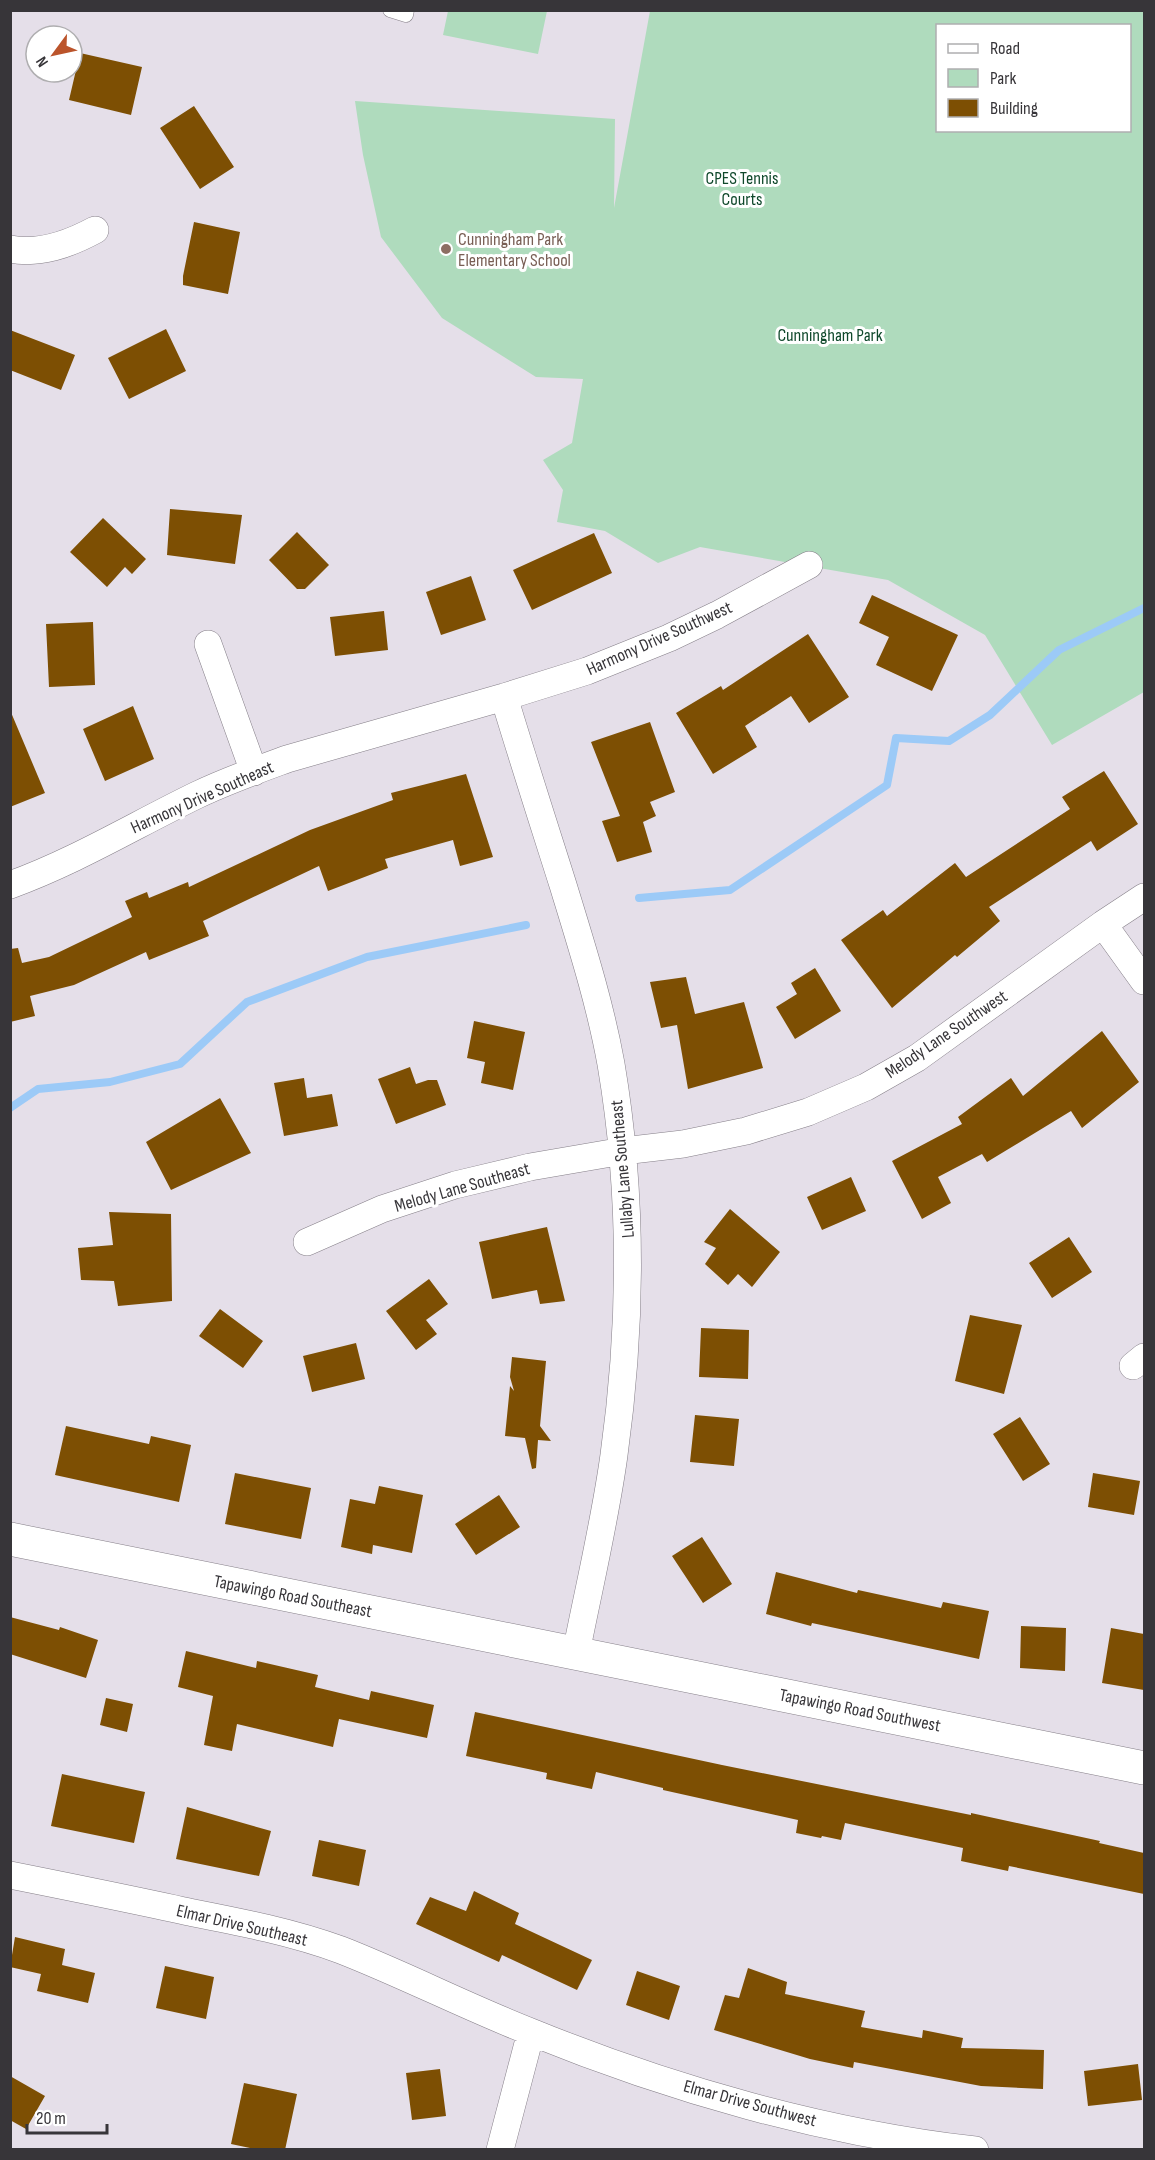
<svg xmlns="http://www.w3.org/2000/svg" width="1155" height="2160" font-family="'Sofia Sans Condensed',sans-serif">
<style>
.green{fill:#afdbbd;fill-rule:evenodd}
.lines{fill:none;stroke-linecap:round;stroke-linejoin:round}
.stream{stroke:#9ccaf7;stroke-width:8}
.building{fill:#7d4f03}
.lane-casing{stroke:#857f88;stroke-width:15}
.street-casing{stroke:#857f88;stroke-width:28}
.secondary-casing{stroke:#857f88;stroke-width:34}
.lane{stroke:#fff;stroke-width:14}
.street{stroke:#fff;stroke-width:27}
.secondary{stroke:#fff;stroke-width:33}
.education-dot{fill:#8d6e63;stroke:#fff;stroke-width:2}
.labels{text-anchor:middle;stroke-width:6;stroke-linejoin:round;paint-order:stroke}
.park-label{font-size:18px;fill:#0f482b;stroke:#fff}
.education-label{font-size:18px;fill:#785e54;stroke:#fff;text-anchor:start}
.street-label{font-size:18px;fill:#373539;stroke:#fff}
</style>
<rect width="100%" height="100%" fill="#e5dfe9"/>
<!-- green -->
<path class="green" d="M448,11H547L538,54L443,35Z
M650,11H1144V692L1052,745L985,635L888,580L700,547L658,563L605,531L557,522L563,490L543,460L572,443L583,379L536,377L442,318L381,237L363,155L355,101L615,119L614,208ZM938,26H1130V130H938Z"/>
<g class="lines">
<!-- stream -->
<path class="stream" d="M639,898L730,890L887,785L896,738L949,741L990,715L1059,650L1144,608
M10,1108L38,1089L110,1082L180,1064L247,1002L367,957L526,925"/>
</g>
<!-- building -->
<path class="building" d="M80,53L142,67L131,115L69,100Z
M194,106L234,167L200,189L160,128Z
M194,222L240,232L228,294L183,285V276Z
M166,329L186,371L129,399L108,358Z
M10,330L75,355L61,390L10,370Z
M170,509L242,515L235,564L167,555Z
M103,518L146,559L132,574L125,567L107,587L70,552Z
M297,532L329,565L305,589H297L269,560Z
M594,533L612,573L532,610L513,570Z
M471,576L486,620L441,635L426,592Z
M872,595L958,635L932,691L876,665L889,637L859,623Z
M384,611L388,650L335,656L330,617Z
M93,622L95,685L49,687L46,624Z
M808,634L849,697L809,723L791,696L745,726L757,747L713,774L676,713L721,686L723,690Z
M133,706L154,759L105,781L83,729Z
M10,710L45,793L10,807Z
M650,722L675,792L650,802L656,816L643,822L652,852L617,862L602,821L620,816L591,742Z
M1104,771L1138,824L1097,851L1091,841L989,907L1000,921L957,957L955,955L892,1008L841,940L883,910L887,916L955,863L966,877L1070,809L1062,797Z
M466,774L493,857L460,866L453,840L385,859L388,868L328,891L319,866L203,921L209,936L149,960L146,952L74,985L30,996L35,1016L10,1022V949L18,948L22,963L49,957L132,917L125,901L147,892L149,898L188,882L189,887L310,830L393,800L391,793Z
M815,968L841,1011L795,1039L776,1007L797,994L791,983Z
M686,977L695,1014L744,1002L763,1068L688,1089L677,1025L661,1028L650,982Z
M474,1021L525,1032L513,1090L481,1083L485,1062L467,1058Z
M1102,1031L1139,1082L1082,1128L1071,1111L987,1162L982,1154L938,1177L951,1203L922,1219L892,1161L962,1124L958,1117L1011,1078L1023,1096Z
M410,1067L416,1084L428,1080H437L446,1105L396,1124L378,1079Z
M304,1078L307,1098L332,1094L338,1126L284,1136L274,1083Z
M220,1098L251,1153L171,1190L146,1142Z
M851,1177L866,1211L822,1230L807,1197Z
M730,1209L780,1252L752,1287L738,1274L728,1285L705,1264L716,1248L704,1242Z
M109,1212L171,1214L172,1301L118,1306L114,1281L81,1280L78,1248L113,1245Z
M547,1227L565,1301L540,1304L537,1290L492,1299L479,1242Z
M1069,1237L1092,1272L1052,1298L1029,1263Z
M429,1279L448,1304L426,1320L437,1334L416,1350L386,1311Z
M220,1309L263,1341L243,1368L199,1336Z
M970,1315L1022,1325L1004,1394L955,1381Z
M701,1328L749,1330L748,1379L699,1377Z
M356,1343L365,1379L312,1392L303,1356Z
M512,1357L546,1361L540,1426L551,1441L538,1440L536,1468L532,1469L525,1438L505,1436L510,1386L514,1391L510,1377Z
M695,1415L739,1419L734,1466L690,1462Z
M1020,1417L1050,1464L1023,1481L993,1434Z
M66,1426L149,1444L151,1436L191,1445L179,1502L55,1475Z
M235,1473L311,1488L301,1539L225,1524Z
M1093,1473L1140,1481L1134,1515L1088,1507Z
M379,1486L423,1495L412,1553L373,1545L372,1554L341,1547L350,1499L375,1504Z
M499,1495L520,1527L476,1555L455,1524Z
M702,1537L732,1584L703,1603L672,1556Z
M776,1572L857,1593L858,1590L941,1608L943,1602L989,1611L979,1659L812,1623L811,1626L766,1614Z
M10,1617L59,1630L60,1627L98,1640L86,1678L10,1654Z
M1021,1626L1066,1628L1065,1671L1020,1668Z
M1111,1628L1144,1634V1690L1102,1683Z
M186,1651L256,1668L257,1661L318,1675L315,1687L369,1700L371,1691L434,1705L427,1738L339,1719L333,1747L237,1724L232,1751L204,1745L213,1696L178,1687Z
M106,1698L133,1704L127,1732L100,1725Z
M475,1712L722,1765L971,1815V1813L1100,1841L1099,1843L1144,1853V1894L1009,1866L1008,1871L961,1861L963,1848L845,1823L841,1840L822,1836L821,1838L796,1833L798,1820L663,1790V1788L596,1772L592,1789L546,1779L547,1773L466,1756Z
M62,1774L145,1792L134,1843L51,1826Z
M187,1807L271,1831L259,1876L176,1859Z
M319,1840L366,1850L359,1886L312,1876Z
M474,1891L519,1913L515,1924L592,1960L577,1990L502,1955L499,1962L416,1924L430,1897L466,1911Z
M15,1937L65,1949L62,1965L95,1973L88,2003L37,1991L41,1974L10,1967Z
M165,1966L214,1977L206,2019L156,2008Z
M748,1968L787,1982L785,1994L865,2011L861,2027L922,2038L923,2030L963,2038L961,2048L1044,2050L1043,2089L981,2086L854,2062L853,2068L810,2059L714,2030L725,1995L739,1998Z
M637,1971L680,1986L669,2020L626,2005Z
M1138,2064L1142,2100L1088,2106L1084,2071Z
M440,2069L446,2116L412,2120L406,2073Z
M10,2076L45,2096L26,2129L10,2120Z
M244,2083L297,2094L285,2150H259L231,2144Z"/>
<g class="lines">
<!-- lane casing -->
<g class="lane-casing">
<path id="lane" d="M390,10L406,15L407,10"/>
</g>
<!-- street casing -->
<g class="street-casing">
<path id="street" d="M10,249C40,255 69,244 95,230
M208,644L254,772
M504,697C523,760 543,822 563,885C581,944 600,1003 611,1064C633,1194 632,1325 614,1455C605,1521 589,1587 576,1653
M10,885C76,861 135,825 197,795C226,781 257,770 287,759L504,697L587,671L669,638L717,615L809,565
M1103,924L1144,981
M307,1242L382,1209L455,1185L530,1167L623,1151L683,1144L746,1131L808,1112L866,1087L917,1058L1103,924L1144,897
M1133,1366L1144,1357
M10,1875C70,1887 130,1899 189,1912C240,1922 292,1932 341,1950C405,1975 467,2007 531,2032C671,2089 825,2133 975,2150
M500,2150L531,2032"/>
</g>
<!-- secondary casing -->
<g class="secondary-casing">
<path id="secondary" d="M10,1539L1144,1768"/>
</g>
<!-- lane -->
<use href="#lane" class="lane"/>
<!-- street -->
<use href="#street" class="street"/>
<!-- secondary -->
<use href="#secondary" class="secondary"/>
</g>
<!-- markers -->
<circle class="education-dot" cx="446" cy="249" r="6"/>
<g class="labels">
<!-- park labels -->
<g class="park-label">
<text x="742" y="184">CPES Tennis<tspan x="742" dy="21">Courts</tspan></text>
<text x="830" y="341">Cunningham Park</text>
</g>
<!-- education labels -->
<g class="education-label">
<text x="458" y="245">Cunningham Park<tspan x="458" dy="21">Elementary School</tspan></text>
</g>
<!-- street labels -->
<g class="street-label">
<text transform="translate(659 638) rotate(-24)" y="6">Harmony Drive Southwest</text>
<text transform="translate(202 797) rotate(-24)" y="6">Harmony Drive Southeast</text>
<text transform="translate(946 1034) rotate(-34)" y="6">Melody Lane Southwest</text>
<text transform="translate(622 1169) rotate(-95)" y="6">Lullaby Lane Southeast</text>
<text transform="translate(462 1187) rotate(-16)" y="6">Melody Lane Southeast</text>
<text transform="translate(293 1596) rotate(11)" y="6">Tapawingo Road Southeast</text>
<text transform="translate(860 1710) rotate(11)" y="6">Tapawingo Road Southwest</text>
<text transform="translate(242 1925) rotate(13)" y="6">Elmar Drive Southeast</text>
<text transform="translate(750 2103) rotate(15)" y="6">Elmar Drive Southwest</text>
</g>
</g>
<!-- border -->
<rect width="1155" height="2160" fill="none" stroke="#373539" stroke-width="24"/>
<!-- legend -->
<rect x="936" y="24" width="195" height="108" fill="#ffffff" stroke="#afaeb0" stroke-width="1.5"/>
<rect x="948" y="44" width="30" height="9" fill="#ffffff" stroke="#afaeb0" stroke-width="1.5"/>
<text x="990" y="54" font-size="18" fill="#373539">Road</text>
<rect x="948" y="69" width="30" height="18" fill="#afdbbd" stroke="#afaeb0" stroke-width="1.5"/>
<text x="990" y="84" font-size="18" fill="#373539">Park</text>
<rect x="948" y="99" width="30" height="18" fill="#7d4f03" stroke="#afaeb0" stroke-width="1.5"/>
<text x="990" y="114" font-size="18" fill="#373539">Building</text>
<!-- north arrow -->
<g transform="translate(54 54) rotate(237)"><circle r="28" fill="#ffffff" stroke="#afaeb0" stroke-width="1.5"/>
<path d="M0-4.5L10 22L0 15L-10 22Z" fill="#bb542b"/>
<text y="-9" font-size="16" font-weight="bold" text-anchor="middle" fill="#373539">N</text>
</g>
<!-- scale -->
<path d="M27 2124v9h80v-9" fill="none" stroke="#373539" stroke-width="3"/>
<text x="36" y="2124" font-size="18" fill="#373539" stroke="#ffffff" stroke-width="4.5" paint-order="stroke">20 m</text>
</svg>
